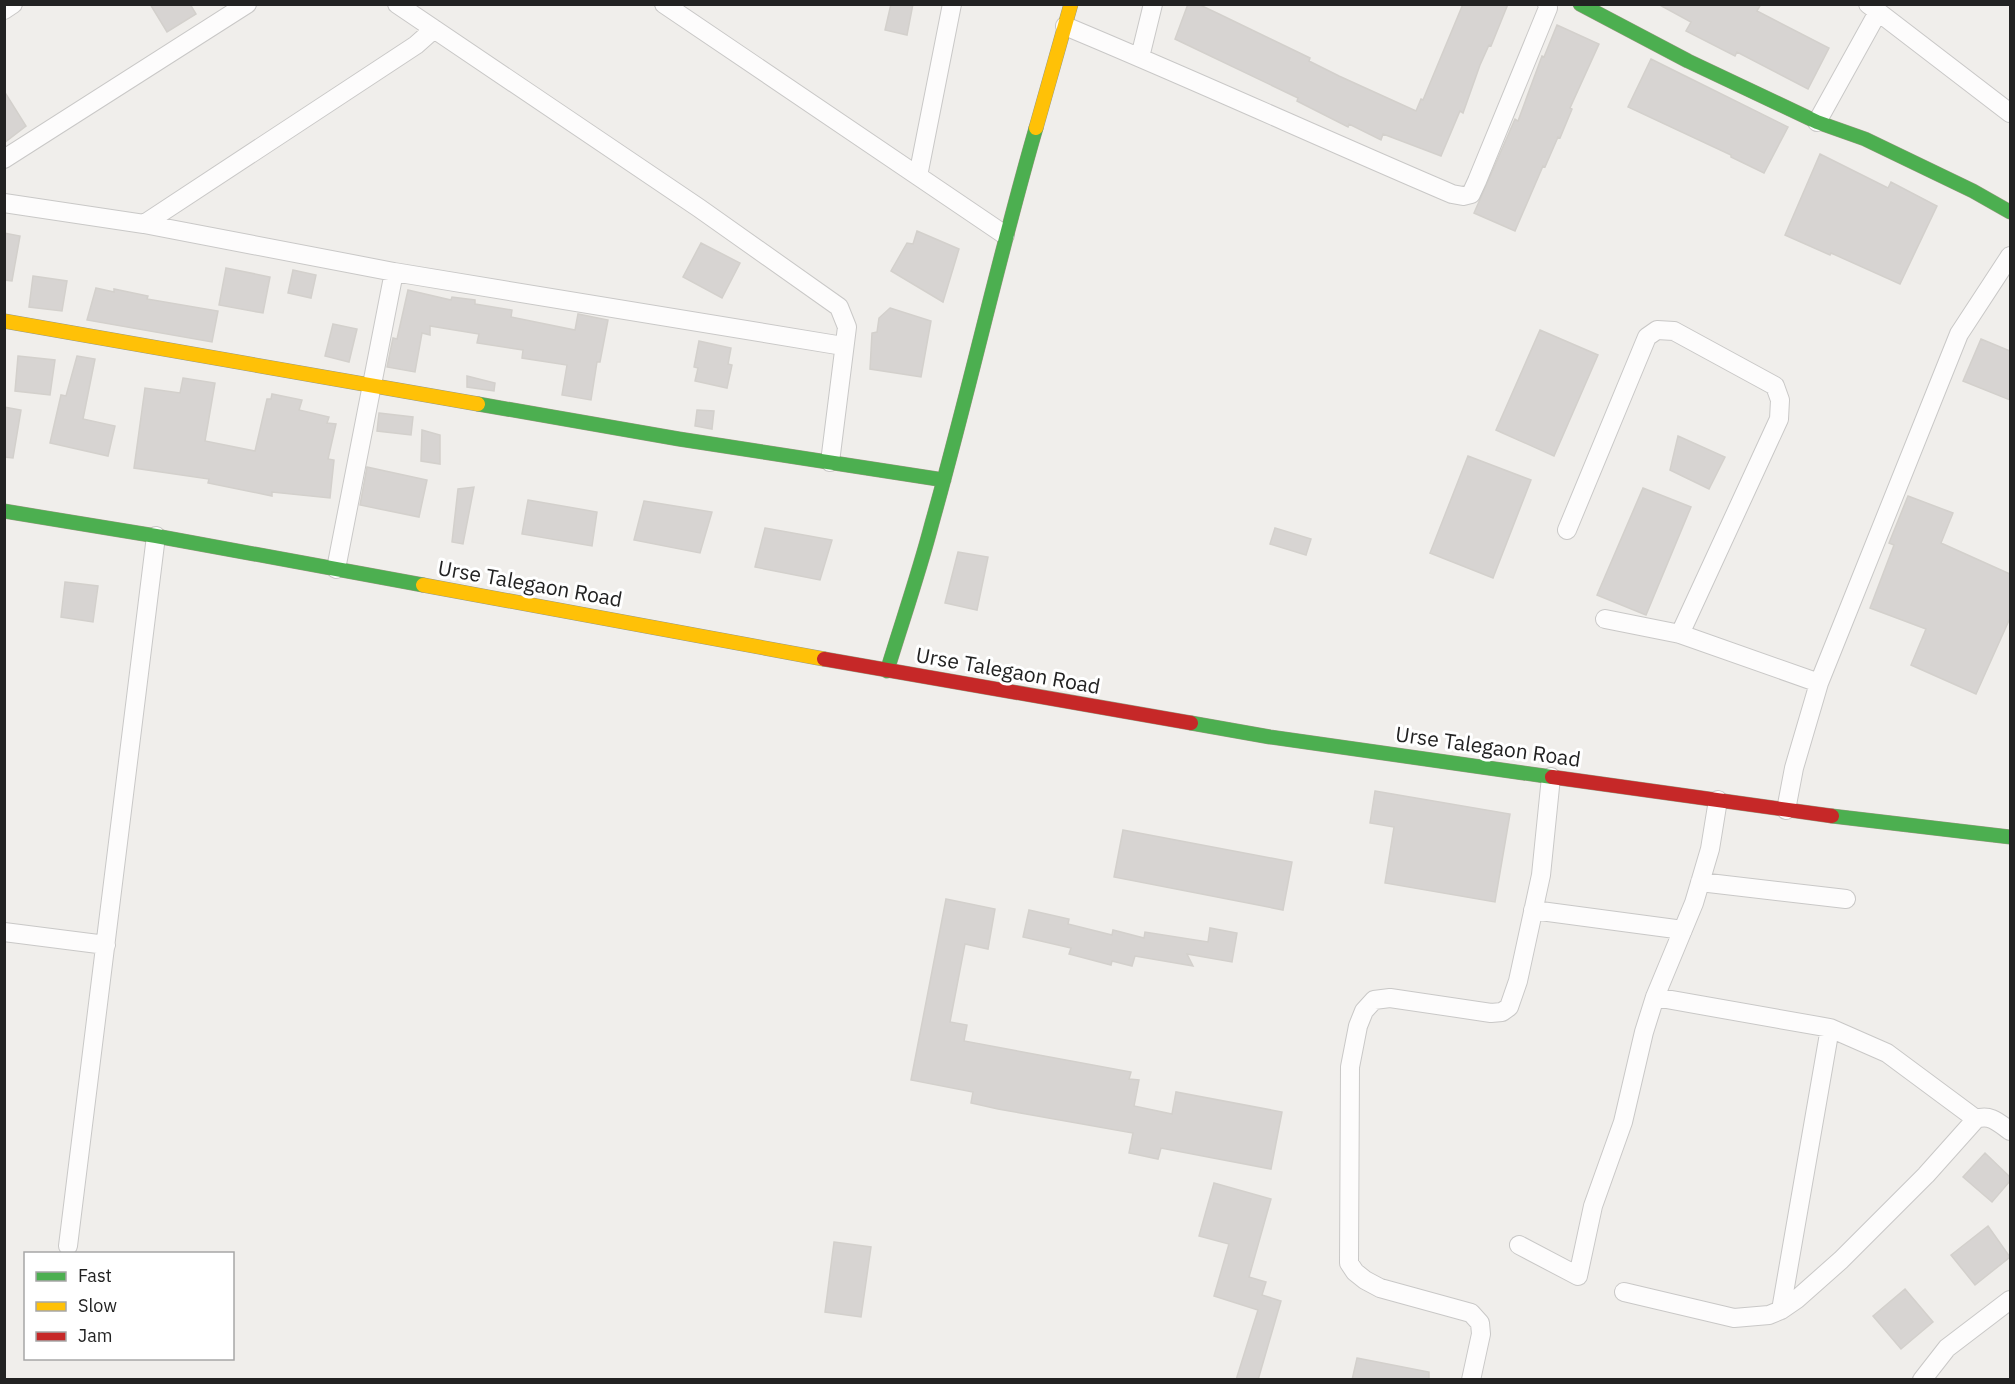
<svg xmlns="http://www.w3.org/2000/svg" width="2015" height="1384" font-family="'IBM Plex Sans',sans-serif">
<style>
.building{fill:#d7d4d2;stroke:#d3d0cc;stroke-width:1.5}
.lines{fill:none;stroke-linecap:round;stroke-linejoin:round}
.street-casing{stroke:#c9c8c7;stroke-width:20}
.fast-casing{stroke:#999a82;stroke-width:15}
.slow-casing{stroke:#999a82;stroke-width:15}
.jam-casing{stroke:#999a82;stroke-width:15}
.street{stroke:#fdfcfc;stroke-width:18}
.fast{stroke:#4caf50;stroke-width:14}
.slow{stroke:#ffc107;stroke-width:14}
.jam{stroke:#c62828;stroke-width:14}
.labels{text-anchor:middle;stroke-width:6;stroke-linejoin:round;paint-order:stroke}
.street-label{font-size:21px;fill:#222;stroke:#fff}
</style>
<rect width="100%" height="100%" fill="#f0eeeb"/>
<!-- building -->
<path class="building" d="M150,4H190L196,14L167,32Z
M891,4H913L907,35L885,30Z
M1188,4H1198L1219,14L1310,58L1309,61L1339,76L1416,111L1421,99L1423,100L1463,4H1508L1491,46L1489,45L1480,65L1463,113L1460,111L1441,156L1383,134L1381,140L1349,124L1348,127L1297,101L1298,98L1175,39Z
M1658,4H1761L1757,11L1829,48L1808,89L1737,52L1735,56L1686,31L1691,22Z
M1557,25L1599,44L1570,108L1572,109L1560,138L1558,137L1545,167L1543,166L1515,231L1474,213L1515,119L1518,121L1542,56L1544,57Z
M1651,59L1788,127L1764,173L1731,157V155L1628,107Z
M4,91L26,126L4,143Z
M1820,154L1888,188L1891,182L1937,206L1900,284L1831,253L1830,255L1785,235Z
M917,231L959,249L943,302L891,271L907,243L913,244Z
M4,233L20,236L12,281L4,280Z
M701,243L740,263L722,298L683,277Z
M226,268L270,277L263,313L219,305Z
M293,270L316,275L311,298L288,293Z
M33,276L67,281L62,311L29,307Z
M96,288L114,292V289L148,296L147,299L218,311L212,342L87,320Z
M408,290L451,300L452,297L475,300V304L512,310L511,317L575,330L578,314L608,320L600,362H597L591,400L562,395L567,365L522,358L523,350L477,343L479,334L430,326V335L422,333L415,372L387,367L393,338L397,339Z
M890,308L931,321L921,377L870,369L872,333L877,332L879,318Z
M333,324L357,329L349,362L325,356Z
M1540,330L1598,355L1554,456L1496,430Z
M1981,339L2010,351V400L1963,381Z
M699,341L731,348L728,364L732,365L727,388L695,381L698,368L694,367Z
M18,356L55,360L50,395L15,391Z
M77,356L95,359L83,419L115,426L108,456L50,443L61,395L66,396Z
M467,376L495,383L494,391L467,387Z
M183,378L215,383L205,441L255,451L267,399H271L272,394L302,400L299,410L329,417L327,423L336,424L328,459L334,460L330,498L272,492V496L208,483L209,479L134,468L145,388L180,393Z
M4,407L21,410L13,458L4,457Z
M697,410L714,411L712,429L695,426Z
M379,413L413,417L411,435L377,431Z
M422,430L440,435V464L421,461Z
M1678,436L1725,457L1709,489L1670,470Z
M1468,456L1531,480L1493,578L1430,553Z
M367,467L427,480L419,517L360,505Z
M474,487L463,544L452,542L458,489Z
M1643,488L1691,507L1646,615L1597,595Z
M1908,496L1953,513L1941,543L2010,574V618L1976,694L1911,665L1926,629L1870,608L1894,545L1889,543Z
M528,500L597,512L592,546L522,534Z
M644,501L712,512L700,553L634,540Z
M765,528L832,540L820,580L755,567Z
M1275,528L1311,539L1306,555L1270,544Z
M958,552L988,557L977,610L945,603Z
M65,582L98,586L93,622L61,617Z
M1375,791L1510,814L1495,902L1385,883L1394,827L1370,823Z
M1123,830L1292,862L1283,910L1114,877Z
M946,899L995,909L988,949L965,944L950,1022L967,1025L964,1041L1131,1072L1129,1079L1139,1080L1134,1106L1172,1114L1176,1092L1282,1112L1271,1169L1161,1148L1158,1159L1129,1153L1133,1133L998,1109L971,1103L973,1092L911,1080Z
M1029,910L1069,919L1068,924L1112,935L1113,930L1144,938L1145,932L1208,942L1210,928L1237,933L1232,962L1187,954L1193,966L1135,956L1132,966L1112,961L1111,965L1069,954L1071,948L1023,937Z
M1985,1153L2010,1177V1181L1992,1202L1963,1177Z
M1214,1183L1271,1199L1249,1277L1266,1282L1262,1295L1281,1301L1258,1380H1236L1258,1310L1214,1296L1229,1244L1199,1236Z
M1988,1226L2010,1257L1975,1285L1951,1255Z
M834,1242L871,1247L861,1317L825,1312Z
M1905,1289L1933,1322L1901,1349L1873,1316Z
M1357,1358L1429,1372V1380H1352Z"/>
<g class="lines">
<!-- street casing -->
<g class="street-casing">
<path id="street" d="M397,4L699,208L839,307L847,327L830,462
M664,4L1005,235
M1868,4L2010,113
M4,10L13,4
M1065,26C1195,80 1323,139 1452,194L1463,196L1471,194L1477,181L1548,8L1547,4
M1140,57L1153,4
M1817,122L1878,12
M4,159L247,4
M918,176L952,4
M4,203L144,224L394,272L843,346
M144,224L416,45L434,29
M1567,530L1647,337L1657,330L1674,331L1775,386L1780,400L1779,419L1680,634
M336,569L394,272
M1605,619L1680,634L1819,683
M1786,810L1794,768L1819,683L1959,334L2010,256
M1700,882L1846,899
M1533,910L1683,930
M4,932L106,945
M1655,997L1830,1028L1887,1053L1976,1119
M1519,1245L1578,1276L1593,1206L1623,1122L1644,1032L1655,997L1694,903L1710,849L1718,800
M68,1246C99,1010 126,773 156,536
M1624,1292L1734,1318L1769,1315L1781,1310L1797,1299L1841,1260L1926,1175L1976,1119C1991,1114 1999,1123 2010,1131
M1781,1310L1830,1028
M1471,1380L1481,1334L1480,1323L1471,1313L1380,1288L1365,1280L1355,1272L1349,1263L1350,1067L1358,1026L1364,1011L1374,1000L1390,998L1491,1013L1502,1012L1509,1007L1518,981L1541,875L1551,777
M1922,1380L1947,1348L2010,1300"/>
</g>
<!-- fast casing -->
<g class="fast-casing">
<path id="fast" d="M1580,4L1688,61L1817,122L1865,139L1973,191L2010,212
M478,404L679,439L944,480
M4,511L156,536L423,585
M887,671C902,622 919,573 932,523C969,392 998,259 1036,128
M1191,723L1270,737L1552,777
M1832,816L2010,837"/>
</g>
<!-- slow casing -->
<g class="slow-casing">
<path id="slow" d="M1036,128L1071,4
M4,321L478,404
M423,585L824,659"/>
</g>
<!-- jam casing -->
<g class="jam-casing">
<path id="jam" d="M824,659L1191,723
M1552,777L1832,816"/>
</g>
<!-- street -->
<use href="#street" class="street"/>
<!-- fast -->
<use href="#fast" class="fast"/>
<!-- slow -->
<use href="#slow" class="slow"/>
<!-- jam -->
<use href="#jam" class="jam"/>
</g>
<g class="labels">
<!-- street labels -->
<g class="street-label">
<text transform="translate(530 584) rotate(10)" y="7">Urse Talegaon Road</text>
<text transform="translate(1008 671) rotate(10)" y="7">Urse Talegaon Road</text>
<text transform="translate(1488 747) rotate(8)" y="7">Urse Talegaon Road</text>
</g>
</g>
<!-- border -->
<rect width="2015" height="1384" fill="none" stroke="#222222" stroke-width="12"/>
<!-- legend -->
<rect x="24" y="1252" width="210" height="108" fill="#ffffff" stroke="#a7a7a7" stroke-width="1.5"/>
<rect x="36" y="1272" width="30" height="9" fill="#4caf50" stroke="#a7a7a7" stroke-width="1.5"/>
<text x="78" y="1282" font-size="18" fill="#222222">Fast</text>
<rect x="36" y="1302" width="30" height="9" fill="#ffc107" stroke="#a7a7a7" stroke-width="1.5"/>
<text x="78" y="1312" font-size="18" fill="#222222">Slow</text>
<rect x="36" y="1332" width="30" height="9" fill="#c62828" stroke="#a7a7a7" stroke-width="1.5"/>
<text x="78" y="1342" font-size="18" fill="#222222">Jam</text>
</svg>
